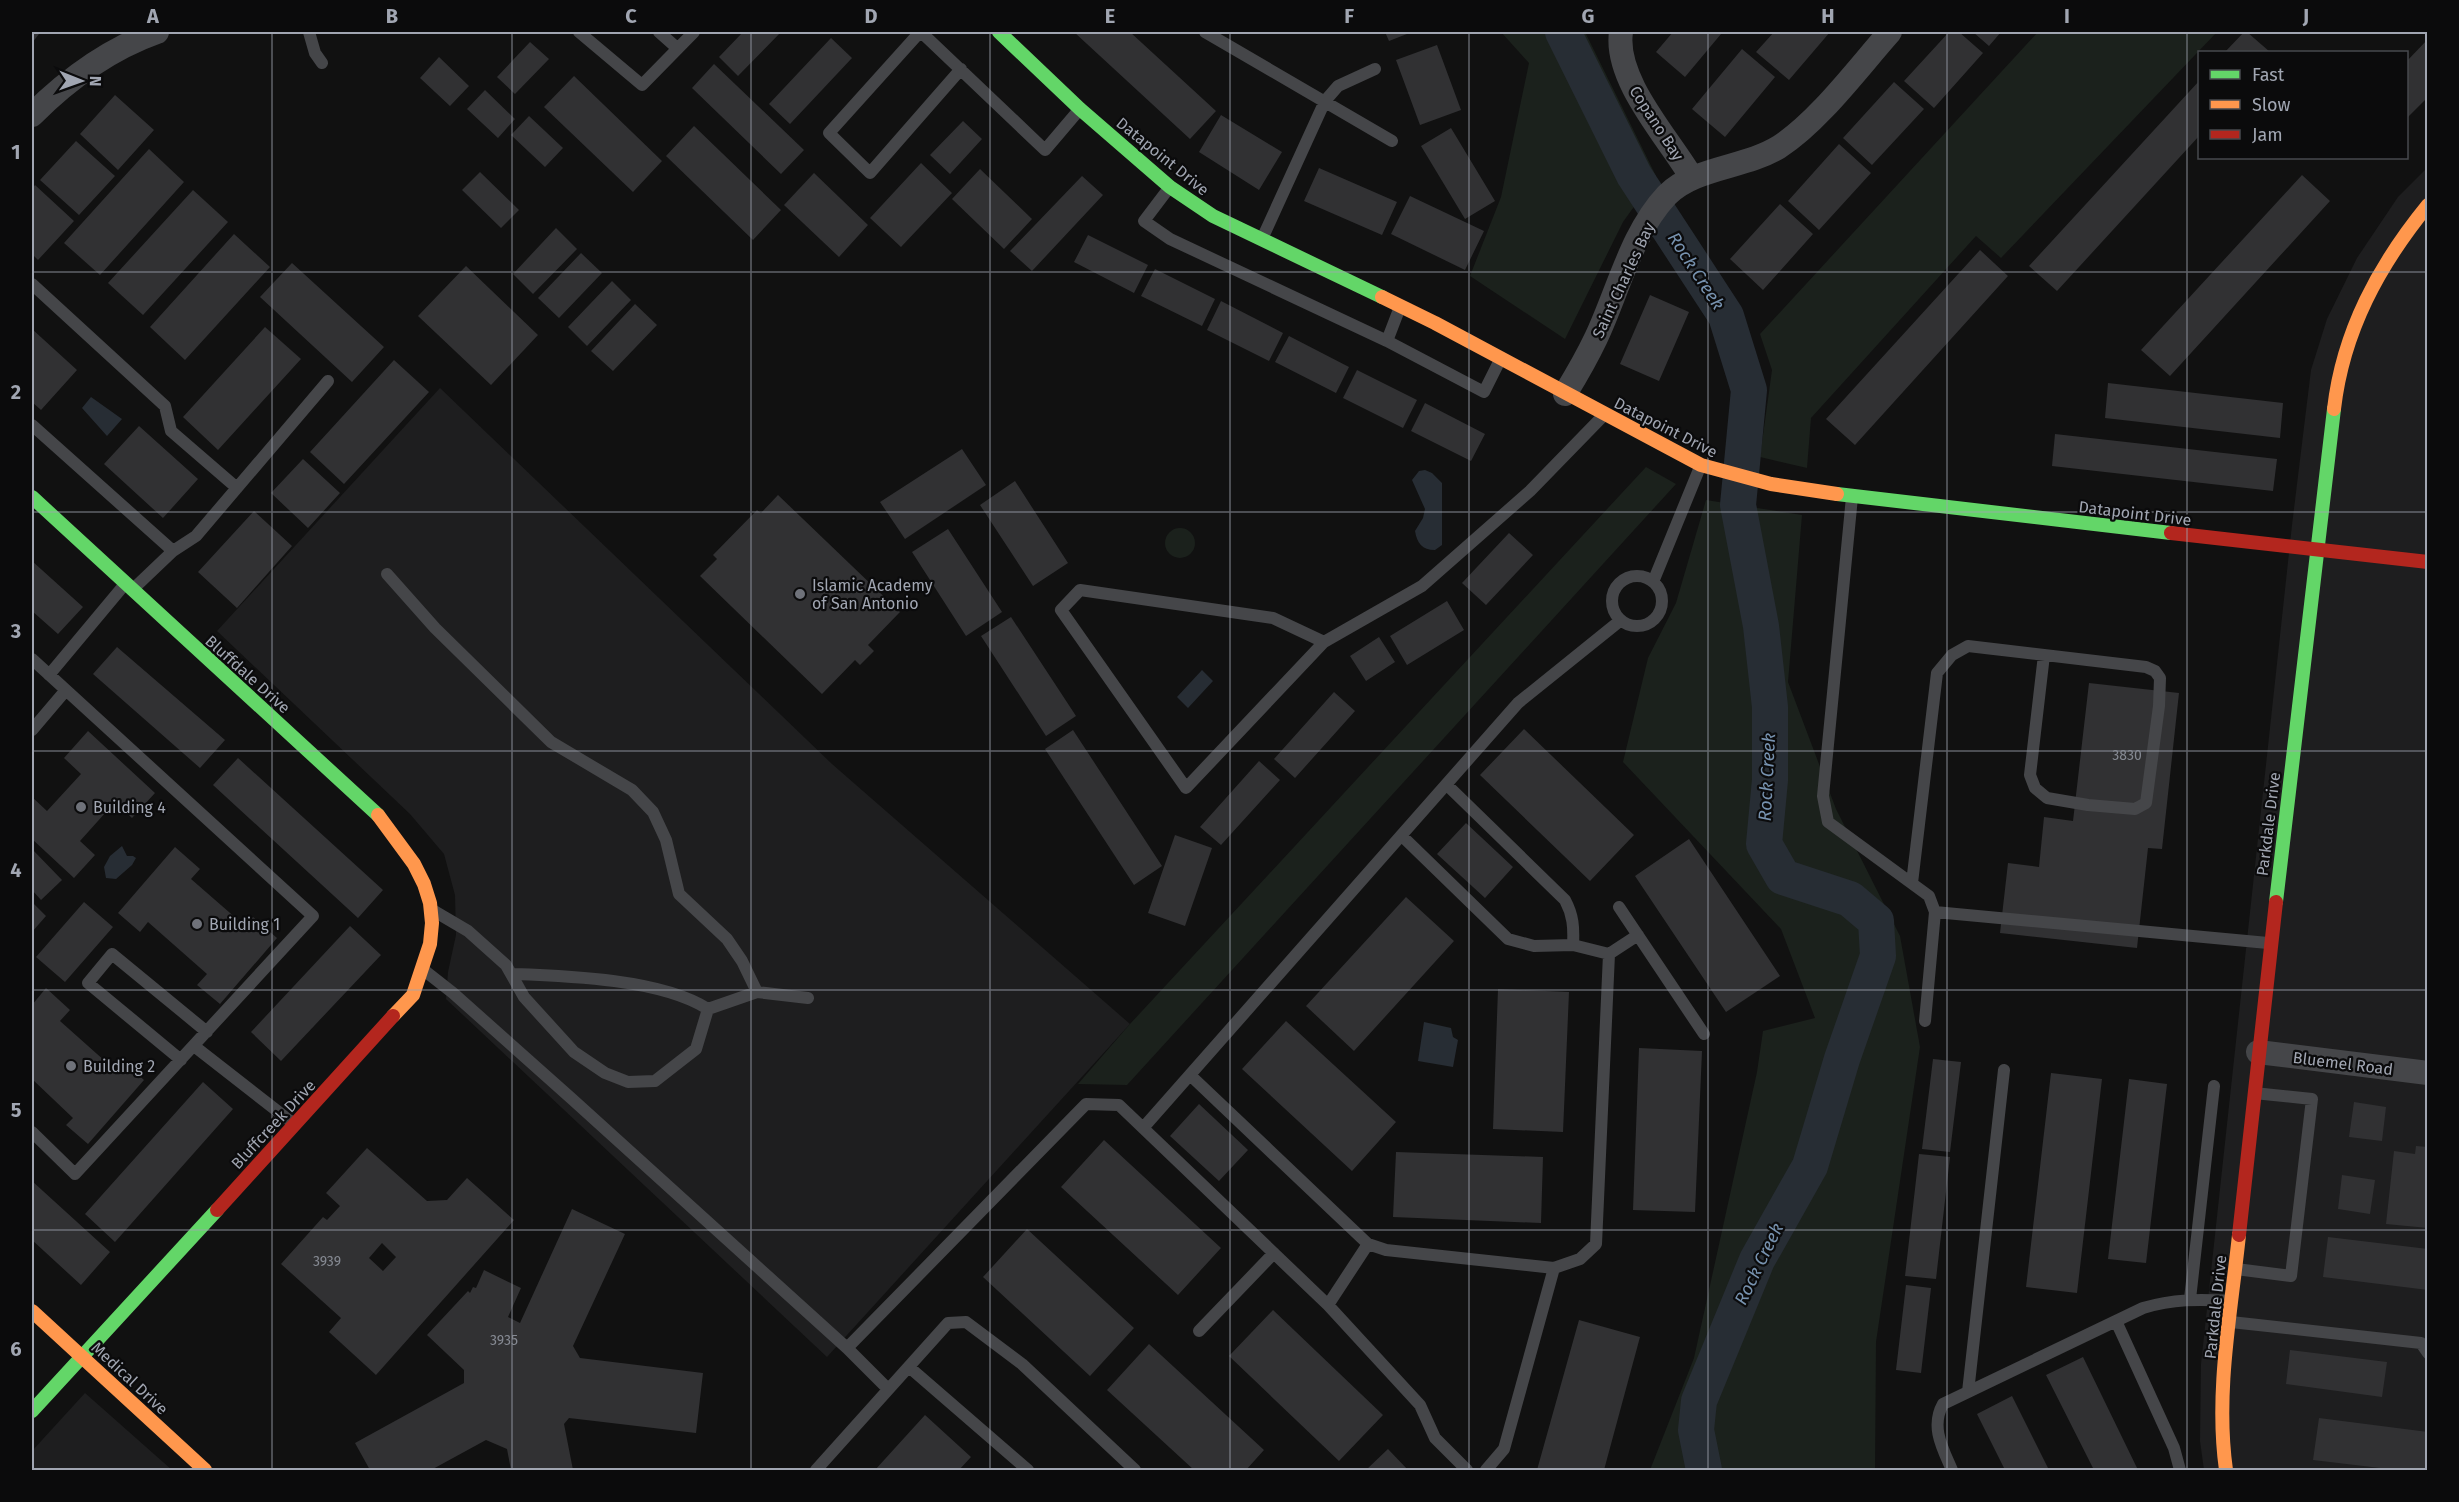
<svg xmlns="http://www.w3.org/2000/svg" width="2459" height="1502" font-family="'Fira Sans',sans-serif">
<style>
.built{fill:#1e1e1f}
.green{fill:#1b211c}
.water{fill:#272d34}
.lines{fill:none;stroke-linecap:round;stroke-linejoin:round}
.river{stroke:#272d34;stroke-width:36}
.building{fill:#313133;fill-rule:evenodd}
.lane{stroke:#454649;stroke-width:12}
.street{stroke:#454649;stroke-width:24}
.fast{stroke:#63d668;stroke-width:14}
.slow{stroke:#ff974d;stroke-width:14}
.jam{stroke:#b3261e;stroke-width:14}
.grid{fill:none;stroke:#a1a6b2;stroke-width:1.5;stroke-opacity:0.55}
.poi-dot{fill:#6f727a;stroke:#0b0b0c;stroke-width:2}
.labels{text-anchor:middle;stroke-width:4.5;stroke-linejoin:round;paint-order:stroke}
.number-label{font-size:14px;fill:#858992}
.street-label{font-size:16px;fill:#a1a6b2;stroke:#0b0b0c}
.poi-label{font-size:16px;fill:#a1a6b2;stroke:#0b0b0c;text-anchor:start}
.water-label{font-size:18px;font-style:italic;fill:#7792af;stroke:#0b0b0c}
.neatline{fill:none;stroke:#a1a6b2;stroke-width:2}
.grid-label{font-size:20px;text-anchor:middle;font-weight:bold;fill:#a1a6b2}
</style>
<rect width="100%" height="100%" fill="#111"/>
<!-- built -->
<path class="built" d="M2427,168V1470H2204L2200,1441L2201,1364L2292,525L2311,370L2327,319L2357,258L2398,197Z
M440,388L832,764L1130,1024L827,1357L446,999L448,972L456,935L455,895L444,854L410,814L217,631Z
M85,1393L172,1470H32V1451Z"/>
<!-- green -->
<path class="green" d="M1501,32H1585L1656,176L1623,222L1565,339L1470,276L1501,197L1529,63Z
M2038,32H2217L2001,258L1976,236L1811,418L1807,468L1760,457L1772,370L1760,334Z
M1646,467L1676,484L1127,1085L1078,1084L1130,1024Z
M1706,500L1802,515L1788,682L1836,809L1900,936L1920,1047L1876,1342L1875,1470H1650L1694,1358L1757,1072L1763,1031L1815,1018L1781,929L1623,762L1648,658L1676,603Z
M1165 543a15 15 0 1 1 30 0a15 15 0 1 1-30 0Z"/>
<!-- water -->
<path class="water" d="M91,397L122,419L107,436L82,408Z
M1425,470L1432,473L1442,483V545L1435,550C1422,550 1417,543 1415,531L1423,518L1425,509L1412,480L1419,471Z
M1202,670L1213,681L1188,708L1177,697Z
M122,846L127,856H133L136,858L132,865L116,879L106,878L104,867L110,856Z
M1424,1022L1451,1028L1453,1037L1458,1040L1453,1067L1418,1061Z"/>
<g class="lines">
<!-- river -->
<path class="river" d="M1563,32L1634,175L1726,316L1749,390L1738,505L1761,626L1770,707V780L1764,844L1783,877L1850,899L1876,921L1878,956L1842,1059L1810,1166L1757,1260L1699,1401L1696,1430L1704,1470"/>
</g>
<!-- building -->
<path class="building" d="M32,32L39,34L32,43Z
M743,32H781L738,76L719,57Z
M1074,32H1130L1216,111L1190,139Z
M1385,32H1412L1389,41Z
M1673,32H1717L1721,34L1685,77L1656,52Z
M1774,32H1830L1789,80L1756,52Z
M1949,32H1959L1983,53L1934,108L1904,81Z
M1973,32H2001L1989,46Z
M2244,32H2247L2270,52H2225Z
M831,38L852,58L790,124L769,104Z
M2428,39V97L2406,119V62Z
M530,42L549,59L515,94L497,77Z
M1437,45L1461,110L1420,125L1396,60Z
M1742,49L1775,77L1725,137L1692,109Z
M439,57L469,86L450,106L420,78Z
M714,64L804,150L781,174L692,88Z
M574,76L662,161L633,192L544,107Z
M2200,80V135L2057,291L2029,266Z
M1894,82L1924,109L1872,165L1843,138Z
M485,90L515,119L498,138L467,109Z
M115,95L154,130L118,170L80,134Z
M1221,115L1282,152L1259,190L1199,152Z
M529,116L563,148L545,167L511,135Z
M963,121L982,139L950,174L930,155Z
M694,126L781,210L753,240L666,156Z
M1451,128L1495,201L1465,219L1421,146Z
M76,141L115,176L79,215L40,180Z
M1839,144L1871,173L1819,230L1788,201Z
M149,149L184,182L100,275L64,243Z
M921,163L952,193L901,247L870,218Z
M1319,168L1397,202L1382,235L1304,201Z
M980,169L1032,219L1004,249L952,199Z
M480,172L519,210L501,228L462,190Z
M814,173L868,225L839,257L784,205Z
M2302,175L2330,201L2170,376L2141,350Z
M1082,176L1103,195L1032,271L1010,251Z
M35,185L74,221L38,260L32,254V189Z
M193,190L228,222L143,315L108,283Z
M1410,196L1484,231L1465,270L1391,234Z
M1780,204L1813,234L1763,290L1730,259Z
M556,228L577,249L533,294L513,274Z
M234,234L270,267L185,360L150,327Z
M1088,235L1148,265L1134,293L1074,262Z
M1980,250L2008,276L1855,445L1826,419Z
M581,253L602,273L559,318L538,298Z
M292,263L384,347L352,382L260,297Z
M466,266L538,335L491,385L418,316Z
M1155,269L1215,299L1202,326L1141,296Z
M612,281L631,300L587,346L568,327Z
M1650,295L1689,312L1659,381L1620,364Z
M1221,301L1283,333L1269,361L1207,330Z
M635,304L657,325L613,371L591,351Z
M265,327L301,359L218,450L183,417Z
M32,329L77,370L41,410L32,402Z
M1289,336L1349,367L1336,393L1275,362Z
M394,360L429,392L344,484L310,452Z
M1357,370L1417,400L1403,428L1343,398Z
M2108,383L2283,403L2280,438L2105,418Z
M1425,403L1485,434L1471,461L1411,431Z
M139,426L198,479L163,518L104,464Z
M2055,434L2277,459L2273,491L2052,466Z
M962,449L986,485L905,539L880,502Z
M303,459L340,493L308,528L271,493Z
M1015,481L1068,563L1033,586L980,505Z
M778,495L900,612L868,645L874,651L860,665L855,660L822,694L700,576L717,559L713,555L757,510L761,513Z
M254,511L292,546L237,608L198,572Z
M948,529L1002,612L966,636L912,552Z
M1509,533L1533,555L1486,605L1462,583Z
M32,561L83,607L58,634L32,611Z
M1447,601L1464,630L1407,665L1390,636Z
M1011,617L1076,716L1046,736L981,636Z
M1379,637L1395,662L1366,681L1350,656Z
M117,647L225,740L200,768L93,674Z
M2089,683L2179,693L2162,849L2148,848L2137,948L2000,933L2008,863L2039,867L2044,817L2073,821Z
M1334,692L1355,711L1295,778L1274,759Z
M1524,729L1634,835L1590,881L1480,775Z
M1073,730L1162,866L1134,885L1045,749Z
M88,731L155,793L132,818L115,802L80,841L95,855L74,878L32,839V797L47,811L81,774L64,758Z
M238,758L383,890L358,918L213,785Z
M1259,761L1280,780L1221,845L1200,827Z
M1466,823L1513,867L1485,898L1437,854Z
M1175,835L1212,848L1185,926L1148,913Z
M1689,839L1780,976L1726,1012L1635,876Z
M175,847L200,869L191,879L245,926L253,917L277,938L220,1004L197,985L207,974L148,922L140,932L118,913Z
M32,849L62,880L41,900L32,890Z
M1406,897L1454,941L1354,1051L1306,1006Z
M32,902L46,916L32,932Z
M84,902L113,927L65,982L36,957Z
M350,926L381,955L281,1061L251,1032Z
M46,988L70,1010L60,1021L115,1070L123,1061L144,1080L88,1144L66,1125L73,1118L32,1079V1005Z
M1498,989L1569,992L1563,1132L1493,1129Z
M1286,1021L1396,1122L1352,1171L1242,1069Z
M1639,1048L1702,1051L1695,1212L1633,1210Z
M1933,1059L1961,1062L1950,1152L1922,1149Z
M2051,1073L2102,1079L2077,1293L2026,1287Z
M2129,1079L2167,1084L2146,1263L2108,1259Z
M203,1082L233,1109L115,1242L85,1214Z
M2354,1102L2386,1107L2382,1141L2349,1137Z
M1199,1104L1248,1150L1219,1181L1170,1136Z
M1104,1140L1221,1248L1178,1295L1061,1187Z
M2416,1146L2428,1147V1228L2386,1224L2394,1151L2415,1154Z
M367,1148L427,1201L447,1200L467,1178L514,1220L376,1375L329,1332L341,1318L281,1264L323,1217L327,1220L340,1206L326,1193ZM382,1243L396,1257L383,1271L369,1258Z
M1396,1152L1543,1157L1541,1223L1393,1217Z
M1919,1154L1950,1157L1936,1279L1905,1276Z
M2342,1175L2375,1180L2370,1214L2338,1209Z
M32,1181L110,1252L81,1285L32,1240Z
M572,1209L625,1234L573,1346L580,1358L703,1373L696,1433L569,1418L564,1424L573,1470H511L507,1449L486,1440L431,1470H370L355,1443L464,1383V1370L427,1335L468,1291L470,1293L473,1287L476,1288L484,1270L521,1288L508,1317L520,1323Z
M1027,1229L1134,1328L1090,1376L983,1277Z
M2328,1237L2428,1249V1290L2323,1277Z
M1906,1285L1931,1288L1921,1373L1896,1370Z
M1273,1310L1383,1415L1339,1461L1229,1356Z
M1579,1320L1640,1337L1604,1470H1537Z
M1149,1344L1264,1450L1246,1470H1194L1107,1390Z
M2290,1350L2387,1362L2382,1397L2286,1384Z
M2083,1357L2138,1470H2094L2046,1375Z
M2012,1396L2049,1470H2005L1977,1414Z
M925,1415L971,1457L959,1470H875Z
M2319,1418L2428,1432V1470H2397L2313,1460Z
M1388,1449L1408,1470H1366Z"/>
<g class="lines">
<!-- lane -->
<path class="lane" d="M309,32L315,53L322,63
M579,32L642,85L694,32
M659,32L677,48
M920,32L829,133L870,173L961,69
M921,32L1045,150L1079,110
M1205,32L1392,141
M1169,188L1144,221L1170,239L1387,341L1484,392L1500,360
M1262,239L1325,101L1338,86L1375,69
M32,284L165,406L171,431L237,488
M1387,341L1400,307
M32,425L173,551L196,536L328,381
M1852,497L1823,796L1828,822L1929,896L1935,912L1925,1021
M387,574L435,628L551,742L632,790L653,812L666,840L679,894L727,939L742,961L757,992
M1612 601a25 25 0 1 1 50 0a25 25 0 1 1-50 0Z
M1653,582L1700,467
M132,590L173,551
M1324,642L1186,788L1061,610L1080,590L1273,618L1324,642L1422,586L1530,491L1603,416
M32,659L313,916L75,1174L32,1132
M49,675L125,584
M32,730L66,690
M1447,785L1565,900C1573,915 1574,927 1573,945
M1402,836L1508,939L1534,946L1573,945L1609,954L1596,1244L1580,1259L1554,1268L1504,1449L1486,1470
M1912,883L1937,673L1952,655L1968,646L2146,667L2155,671L2160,678L2159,706L2146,803L2135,809L2088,805L2047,798L2035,788L2030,775L2044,655
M1619,907L1704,1034
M434,911L468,931L506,965L524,997L574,1052L605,1073L628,1082L655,1081L696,1049L708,1009L757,992L808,998
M1935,912L2268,943
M1609,954L1638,935
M425,971L453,993L572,1099L847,1348
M512,974C568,976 661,979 708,1009
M194,1046L294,1124
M181,1060L88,983L112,954L207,1032
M1190,1075L1368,1244L1386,1250L1554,1268
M1143,1128L1518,703L1621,620
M2236,1269L2291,1276L2312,1099L2254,1093
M2190,1299L2214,1086
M1328,1305L1368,1244
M2116,1321L2174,1448L2180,1470
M2231,1322L2421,1343L2428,1353
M1199,1331L1274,1253
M909,1367L1028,1470
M888,1389L847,1348L1086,1104L1119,1105L1328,1305L1420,1405L1435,1438L1467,1470
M1968,1392L2004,1070
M816,1470L948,1323L966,1322L1022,1364L1135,1470
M1952,1470C1943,1449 1930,1427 1943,1404L2143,1308C2173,1299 2199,1299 2230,1301"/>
<!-- street -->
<path class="street" d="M1621,32C1614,80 1668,137 1692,178
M32,115C67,80 109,49 157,32
M1565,394C1576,376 1587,357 1596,338C1618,292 1631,233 1667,195C1695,167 1745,168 1779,147C1819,121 1858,68 1890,32
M2258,1052L2428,1073"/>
<!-- fast -->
<path class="fast" d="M999,32L1080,109L1170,187L1213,216L1382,297
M1837,494L2171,533
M32,497L378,815
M2276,902L2334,409
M32,1411L217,1210"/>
<!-- slow -->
<path class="slow" d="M1382,297L1435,323L1701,465L1771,484L1837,494
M2334,409C2343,331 2379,265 2428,205
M378,815L414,864L424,884L430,903L432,923L430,944L413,995L393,1016
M32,1311L205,1470
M2226,1470C2215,1393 2231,1312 2239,1235"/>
<!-- jam -->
<path class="jam" d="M2171,533L2428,562
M217,1210L393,1016
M2239,1235L2276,902"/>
</g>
<!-- grid -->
<path class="grid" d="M272,32V1470M512,32V1470M751,32V1470M990,32V1470M1230,32V1470M1469,32V1470M1708,32V1470M1947,32V1470M2187,32V1470M32,272H2428M32,512H2428M32,751H2428M32,990H2428M32,1230H2428"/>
<!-- markers -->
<g class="poi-dot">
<circle cx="800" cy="594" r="6"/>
<circle cx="81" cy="807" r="6"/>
<circle cx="197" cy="924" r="6"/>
<circle cx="71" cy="1066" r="6"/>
</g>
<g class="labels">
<!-- number labels -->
<g class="number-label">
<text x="2127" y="760">3830</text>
<text x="327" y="1266">3939</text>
<text x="504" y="1345">3935</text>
</g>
<!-- street labels -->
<g class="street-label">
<text transform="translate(1657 123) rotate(57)" y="6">Copano Bay</text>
<text transform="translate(1163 156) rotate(39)" y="6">Datapoint Drive</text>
<text transform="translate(1623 280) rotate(-65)" y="6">Saint Charles Bay</text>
<text transform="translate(1666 427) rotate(27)" y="6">Datapoint Drive</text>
<text transform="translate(2135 513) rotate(7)" y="6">Datapoint Drive</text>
<text transform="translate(248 674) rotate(42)" y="6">Bluffdale Drive</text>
<text transform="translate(2268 824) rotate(-83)" y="6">Parkdale Drive</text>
<text transform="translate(2343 1063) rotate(7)" y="6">Bluemel Road</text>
<text transform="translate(273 1124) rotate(-47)" y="6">Bluffcreek Drive</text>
<text transform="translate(2215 1307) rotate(-84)" y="6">Parkdale Drive</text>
<text transform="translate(130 1378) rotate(43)" y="6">Medical Drive</text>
</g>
<!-- poi labels -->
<g class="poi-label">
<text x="812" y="591">Islamic Academy<tspan x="812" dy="18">of San Antonio</tspan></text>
<text x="93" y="813">Building 4</text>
<text x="209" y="930">Building 1</text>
<text x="83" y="1072">Building 2</text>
</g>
<!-- water labels -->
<g class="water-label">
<text transform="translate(1696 271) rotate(57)" y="6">Rock Creek</text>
<text transform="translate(1767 777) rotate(-87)" y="6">Rock Creek</text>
<text transform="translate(1759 1264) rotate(-64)" y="6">Rock Creek</text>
</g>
</g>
<!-- border -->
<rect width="2459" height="1502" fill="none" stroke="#0b0b0c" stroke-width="66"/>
<!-- legend -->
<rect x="2198" y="51" width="210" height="108" fill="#0b0b0c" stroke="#47494e" stroke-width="1.5"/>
<rect x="2210" y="70" width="30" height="9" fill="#63d668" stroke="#47494e" stroke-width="1.5"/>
<text x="2252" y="81" font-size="18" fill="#a1a6b2">Fast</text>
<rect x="2210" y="100" width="30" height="9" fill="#ff974d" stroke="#47494e" stroke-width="1.5"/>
<text x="2252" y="111" font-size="18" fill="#a1a6b2">Slow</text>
<rect x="2210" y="130" width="30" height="9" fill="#b3261e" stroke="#47494e" stroke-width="1.5"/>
<text x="2252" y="141" font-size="18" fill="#a1a6b2">Jam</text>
<!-- north arrow -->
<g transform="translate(81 81) rotate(91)" stroke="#0b0b0c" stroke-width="4.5" paint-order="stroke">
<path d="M0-4.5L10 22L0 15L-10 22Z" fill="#a1a6b2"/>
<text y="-9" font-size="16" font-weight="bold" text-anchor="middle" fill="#a1a6b2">N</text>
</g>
<rect x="33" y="33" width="2393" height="1436" class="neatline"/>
<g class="grid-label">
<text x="153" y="23">A</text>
<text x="392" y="23">B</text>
<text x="631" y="23">C</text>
<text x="871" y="23">D</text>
<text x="1110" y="23">E</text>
<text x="1349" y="23">F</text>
<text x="1588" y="23">G</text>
<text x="1828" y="23">H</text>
<text x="2067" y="23">I</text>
<text x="2306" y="23">J</text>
<text x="16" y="159">1</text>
<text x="16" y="399">2</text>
<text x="16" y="638">3</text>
<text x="16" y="877">4</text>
<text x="16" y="1117">5</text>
<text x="16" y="1356">6</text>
</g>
</svg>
